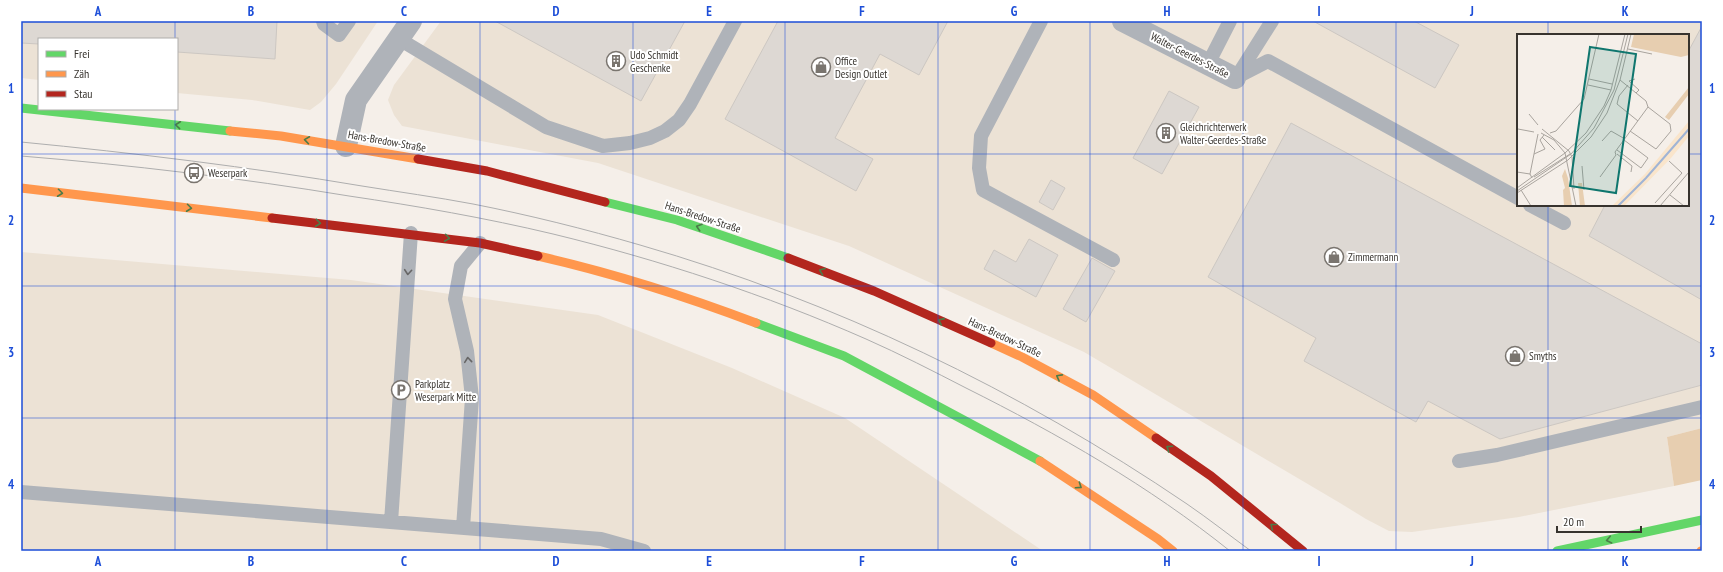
<svg xmlns="http://www.w3.org/2000/svg" width="1723" height="572" font-family="'PT Sans Narrow',sans-serif">
<style>
.built{fill:#ece2d5;fill-rule:evenodd}
.forest{fill:#e7ceb0}
.building{fill:#ddd8d3;stroke:#ccc7c2}
.lines{fill:none;stroke-linecap:round;stroke-linejoin:round}
.lane{stroke:#afb3b9;stroke-width:14}
.street{stroke:#afb3b9;stroke-width:22}
.fast{stroke:#63d668;stroke-width:9}
.slow{stroke:#ff974d;stroke-width:9}
.jam{stroke:#b3261e;stroke-width:9}
.tram{stroke:#aeaeae;stroke-width:1}
.oneway{stroke:#4b7c48}
.oneway2{stroke:#676666}
.grid{fill:none;stroke:#1d4ed8;stroke-width:1;stroke-opacity:0.55}
.labels{text-anchor:middle;stroke-width:4;stroke-linejoin:round;paint-order:stroke}
.poi-label{font-size:11px;fill:#37332e;stroke:#fff;text-anchor:start}
.street-label{font-size:11px;fill:#37332e;stroke:#fff}
.inset-river{fill:none;stroke:#a0b4d5;stroke-width:2}
.inset-road{fill:none;stroke:#a9a49e;stroke-width:1}
.view{fill:#0f766e;fill-opacity:0.15;stroke:#0f766e;stroke-width:2}
.inset-edge{fill:none;stroke:#37332e;stroke-width:2}
.neatline{fill:none;stroke:#1d4ed8;stroke-width:1.5}
.grid-label{font-size:13px;text-anchor:middle;font-weight:bold;fill:#1d4ed8}
</style>
<rect width="100%" height="100%" fill="#f5efe9"/>
<!-- built -->
<path class="built" d="M21,21H378L336,84L321,102L310,110L252,100L177,93V39H39V80L21,78Z
M441,21H1702V428L1667,437L1674,486L1519,517L1412,532L1389,531L1366,519L1340,503L1084,352L849,246L598,163L402,126L394,115L388,100L394,85ZM1518,35H1688V205H1518Z
M21,252L351,280L598,315L732,368L845,418L1043,551H21Z"/>
<!-- forest -->
<path class="forest" d="M1702,428V480L1674,486L1667,437Z"/>
<!-- building -->
<path class="building" d="M21,21H277L275,59L177,52V39H39V44L21,43Z
M495,21H685L641,101Z
M778,21H948L919,75L880,54L835,138L873,159L856,191L725,119Z
M1313,21H1414L1459,45L1435,88Z
M1702,26V300L1589,236L1605,205H1688V52Z
M1169,91L1199,107L1162,174L1133,158Z
M1291,123L1702,344V385L1500,439L1428,401L1416,422L1304,361L1316,338L1208,277Z
M1051,180L1065,188L1053,210L1039,202Z
M1029,239L1058,255L1036,297L984,269L994,250L1016,262Z
M1092,258L1115,271L1086,322L1063,309Z"/>
<g class="lines">
<!-- lane -->
<path class="lane" d="M323,21L324,24L339,35L349,21
M1041,21L981,136L979,168L983,190L1113,260
M399,39L546,127L603,146L630,143L650,138L665,131L679,120L690,104L735,21
M1208,64L1230,21
M1235,78L1268,61L1518,198
M1236,78L1272,21
M1530,205L1564,223
M1459,461L1497,455L1702,407
M21,492L601,539L644,551
M391,522L411,233
M463,528L472,398L467,351L455,299L461,266L480,243"/>
<!-- street -->
<path class="street" d="M1123,21L1235,78
M346,146L356,100L411,21"/>
<!-- fast -->
<path class="fast" d="M21,108L230,131
M605,202L677,220L788,258
M756,323L844,356L1040,461
M1557,551L1702,520"/>
<!-- slow -->
<path class="slow" d="M230,131L281,136L418,159
M21,188L272,218
M538,256C613,273 685,296 756,323
M991,343L1022,357L1093,395L1156,438
M1040,461L1158,539L1173,551
M1701,551H1702"/>
<!-- jam -->
<path class="jam" d="M418,159L487,171L605,202
M272,218L480,243L538,256
M788,258L874,291L991,343
M1156,438L1211,476L1303,551"/>
<!-- tram -->
<path class="tram" d="M21,142C135,153 249,167 362,186C399,192 436,197 473,204C529,215 585,229 640,245C834,301 1019,390 1187,504C1209,519 1229,535 1251,551
M21,156C131,165 240,178 349,196C417,206 486,218 553,234C660,260 766,295 866,339C900,354 933,371 966,388C1058,434 1149,486 1230,551"/>
</g>
<!-- one-way arrows -->
<defs><path id="oneway-chevron" d="M-2-3.5L2.5 0L-2 3.5" fill="none" stroke-width="1.6" stroke-linecap="round" stroke-linejoin="round"/></defs>
<g class="oneway">
<use href="#oneway-chevron" transform="translate(178 125) rotate(-174)"/>
<use href="#oneway-chevron" transform="translate(307 140) rotate(-172)"/>
<use href="#oneway-chevron" transform="translate(60 193) rotate(7)"/>
<use href="#oneway-chevron" transform="translate(189 208) rotate(7)"/>
<use href="#oneway-chevron" transform="translate(318 223) rotate(6)"/>
<use href="#oneway-chevron" transform="translate(699 227) rotate(-162)"/>
<use href="#oneway-chevron" transform="translate(447 238) rotate(8)"/>
<use href="#oneway-chevron" transform="translate(822 271) rotate(-159)"/>
<use href="#oneway-chevron" transform="translate(941 321) rotate(-156)"/>
<use href="#oneway-chevron" transform="translate(1059 377) rotate(-152)"/>
<use href="#oneway-chevron" transform="translate(1169 448) rotate(-146)"/>
<use href="#oneway-chevron" transform="translate(1079 486) rotate(34)"/>
<use href="#oneway-chevron" transform="translate(1273 526) rotate(-141)"/>
<use href="#oneway-chevron" transform="translate(1609 540) rotate(168)"/>
</g>
<g class="oneway2">
<use href="#oneway-chevron" transform="translate(408 272) rotate(95)"/>
<use href="#oneway-chevron" transform="translate(468 360) rotate(-96)"/>
</g>
<!-- grid -->
<path class="grid" d="M175,21V39M327,21V551M480,21V551M633,21V551M785,21V551M938,21V551M1090,21V551M1243,21V551M1396,21V551M1548,21V35M175,109V551M21,154H1518M1688,154H1702M1548,205V551M21,286H1702M21,418H1702"/>
<!-- icons -->
<defs>
<g id="building-ring" transform="scale(1)"><circle r="9.5" fill="#fff" stroke="#7a756f" stroke-width="1.5"/><path d="M-4-6H4V6H1V3H-1V6H-4ZM-2.5-4.3h1.7v1.8h-1.7ZM.8-4.3h1.7v1.8H.8ZM-2.5-1h1.7V.8h-1.7ZM.8-1h1.7V.8H.8Z" fill="#7a756f"/></g>
<g id="shop-ring" transform="scale(1)"><circle r="9.5" fill="#fff" stroke="#7a756f" stroke-width="1.5"/><path d="M-5-2.5h2.3a2.7 3.5 0 0 1 5.4 0H5L5.5 6h-11ZM-1.5-2.5h3a1.5 2.3 0 0 0-3 0Z" fill="#7a756f"/></g>
<g id="bus-ring" transform="scale(1)"><circle r="9.5" fill="#fff" stroke="#7a756f" stroke-width="1.5"/><path d="M-5-6H5V4H4V6H2V4H-2V6H-4V4H-5ZM-3.5-4V0h7V-4ZM-3.5 1.2v1.5H-2V1.2ZM2 1.2v1.5H3.5V1.2Z" fill="#7a756f"/></g>
<g id="parking-ring" transform="scale(1)"><circle r="9.5" fill="#fff" stroke="#7a756f" stroke-width="1.5"/><path d="M-3.5-5.5H1a3.5 3.5 0 0 1 0 7H-1V5.5H-3.5ZM-1-3.4V-.6H.8a1.4 1.4 0 0 0 0-2.8Z" fill="#7a756f"/></g>
</defs>
<g fill-rule="evenodd">
<use href="#building-ring" x="616" y="61"/>
<use href="#shop-ring" x="821" y="67"/>
<use href="#building-ring" x="1166" y="133"/>
<use href="#bus-ring" x="194" y="173"/>
<use href="#shop-ring" x="1334" y="257"/>
<use href="#shop-ring" x="1515" y="356"/>
<use href="#parking-ring" x="401" y="390"/>
</g>
<g class="labels">
<!-- poi labels -->
<g class="poi-label">
<text x="630" y="59">Udo Schmidt<tspan x="630" dy="13">Geschenke</tspan></text>
<text x="835" y="65">Office<tspan x="835" dy="13">Design Outlet</tspan></text>
<text x="1180" y="131">Gleichrichterwerk<tspan x="1180" dy="13">Walter-Geerdes-Straße</tspan></text>
<text x="208" y="177">Weserpark</text>
<text x="1348" y="261">Zimmermann</text>
<text x="1529" y="360">Smyths</text>
<text x="415" y="388">Parkplatz<tspan x="415" dy="13">Weserpark Mitte</tspan></text>
</g>
<!-- street labels -->
<g class="street-label">
<text transform="translate(1190 55) rotate(27)" y="4">Walter-Geerdes-Straße</text>
<text transform="translate(387 141) rotate(10)" y="4">Hans-Bredow-Straße</text>
<text transform="translate(703 217) rotate(18)" y="4">Hans-Bredow-Straße</text>
<text transform="translate(1005 337) rotate(25)" y="4">Hans-Bredow-Straße</text>
</g>
</g>
<!-- overview -->
<g transform="translate(1517 34)">
<rect width="172" height="172" fill="#f5efe9"/>
<path d="M172,87V102L154,124L107,172H95L128,140Z" fill="#fae5cb"/>
<path d="M117,0H172V21L164,23L114,13ZM172,53V60L152,86L148,83ZM48,135L51,144L55,172H47L46,156L48,154L45,142ZM61,149H65L68,172H63Z" fill="#e7ceb0"/>
<path class="inset-river" d="M101,172L129,144L172,95"/>
<path class="inset-road" d="M111,15L135,20M72,45L95,50M118,45L112,47L122,56L119,59M71,51L94,56M111,51L102,62L100,70L121,87M12,80L21,91M1,95L17,98M25,95L52,117M113,97L139,115L154,97L153,90L131,73M33,99L39,97L67,65L82,0M25,103L38,116M85,107L94,97L108,105M100,116L124,134L131,124L107,106M52,117L55,123L57,155M98,118L131,73L129,67L103,46M17,120L28,115L23,106L27,101M100,120L115,132L114,138M51,126L74,103L90,79L103,46L114,0M65,132L67,156M0,138L13,140M17,143L53,120M83,143L99,121L98,118M15,144L13,140L21,100M0,154L48,119L37,106L24,99M4,156L14,172M0,157L54,120L77,94L97,56L111,0M0,159L51,126M153,161L167,172M138,169L165,139L152,127M59,172L48,119L69,99L87,72L94,56L108,0M143,172L172,138"/>
<path class="view" d="M73,13L119,20L99,159L53,152Z"/>
<rect width="172" height="172" class="inset-edge"/>
</g>
<!-- border -->
<rect width="1723" height="572" fill="none" stroke="#ffffff" stroke-width="44"/>
<!-- legend -->
<rect x="38" y="38" width="140" height="72" fill="#ffffff" stroke="#afadab"/>
<rect x="46" y="51" width="20" height="6" fill="#63d668" stroke="#afadab"/>
<text x="74" y="58" font-size="12" fill="#37332e">Frei</text>
<rect x="46" y="71" width="20" height="6" fill="#ff974d" stroke="#afadab"/>
<text x="74" y="78" font-size="12" fill="#37332e">Zäh</text>
<rect x="46" y="91" width="20" height="6" fill="#b3261e" stroke="#afadab"/>
<text x="74" y="98" font-size="12" fill="#37332e">Stau</text>
<!-- scale -->
<path d="M1557 526v6h84v-6" fill="none" stroke="#37332e" stroke-width="2"/>
<text x="1563" y="526" font-size="12" fill="#37332e" stroke="#ffffff" stroke-width="3" paint-order="stroke">20 m</text>
<rect x="22" y="22" width="1679" height="528" class="neatline"/>
<g class="grid-label">
<text x="98" y="16">A</text>
<text x="251" y="16">B</text>
<text x="404" y="16">C</text>
<text x="556" y="16">D</text>
<text x="709" y="16">E</text>
<text x="862" y="16">F</text>
<text x="1014" y="16">G</text>
<text x="1167" y="16">H</text>
<text x="1319" y="16">I</text>
<text x="1472" y="16">J</text>
<text x="1625" y="16">K</text>
<text x="11" y="93">1</text>
<text x="1712" y="93">1</text>
<text x="11" y="225">2</text>
<text x="1712" y="225">2</text>
<text x="11" y="357">3</text>
<text x="1712" y="357">3</text>
<text x="11" y="489">4</text>
<text x="1712" y="489">4</text>
<text x="98" y="566">A</text>
<text x="251" y="566">B</text>
<text x="404" y="566">C</text>
<text x="556" y="566">D</text>
<text x="709" y="566">E</text>
<text x="862" y="566">F</text>
<text x="1014" y="566">G</text>
<text x="1167" y="566">H</text>
<text x="1319" y="566">I</text>
<text x="1472" y="566">J</text>
<text x="1625" y="566">K</text>
</g>
</svg>
